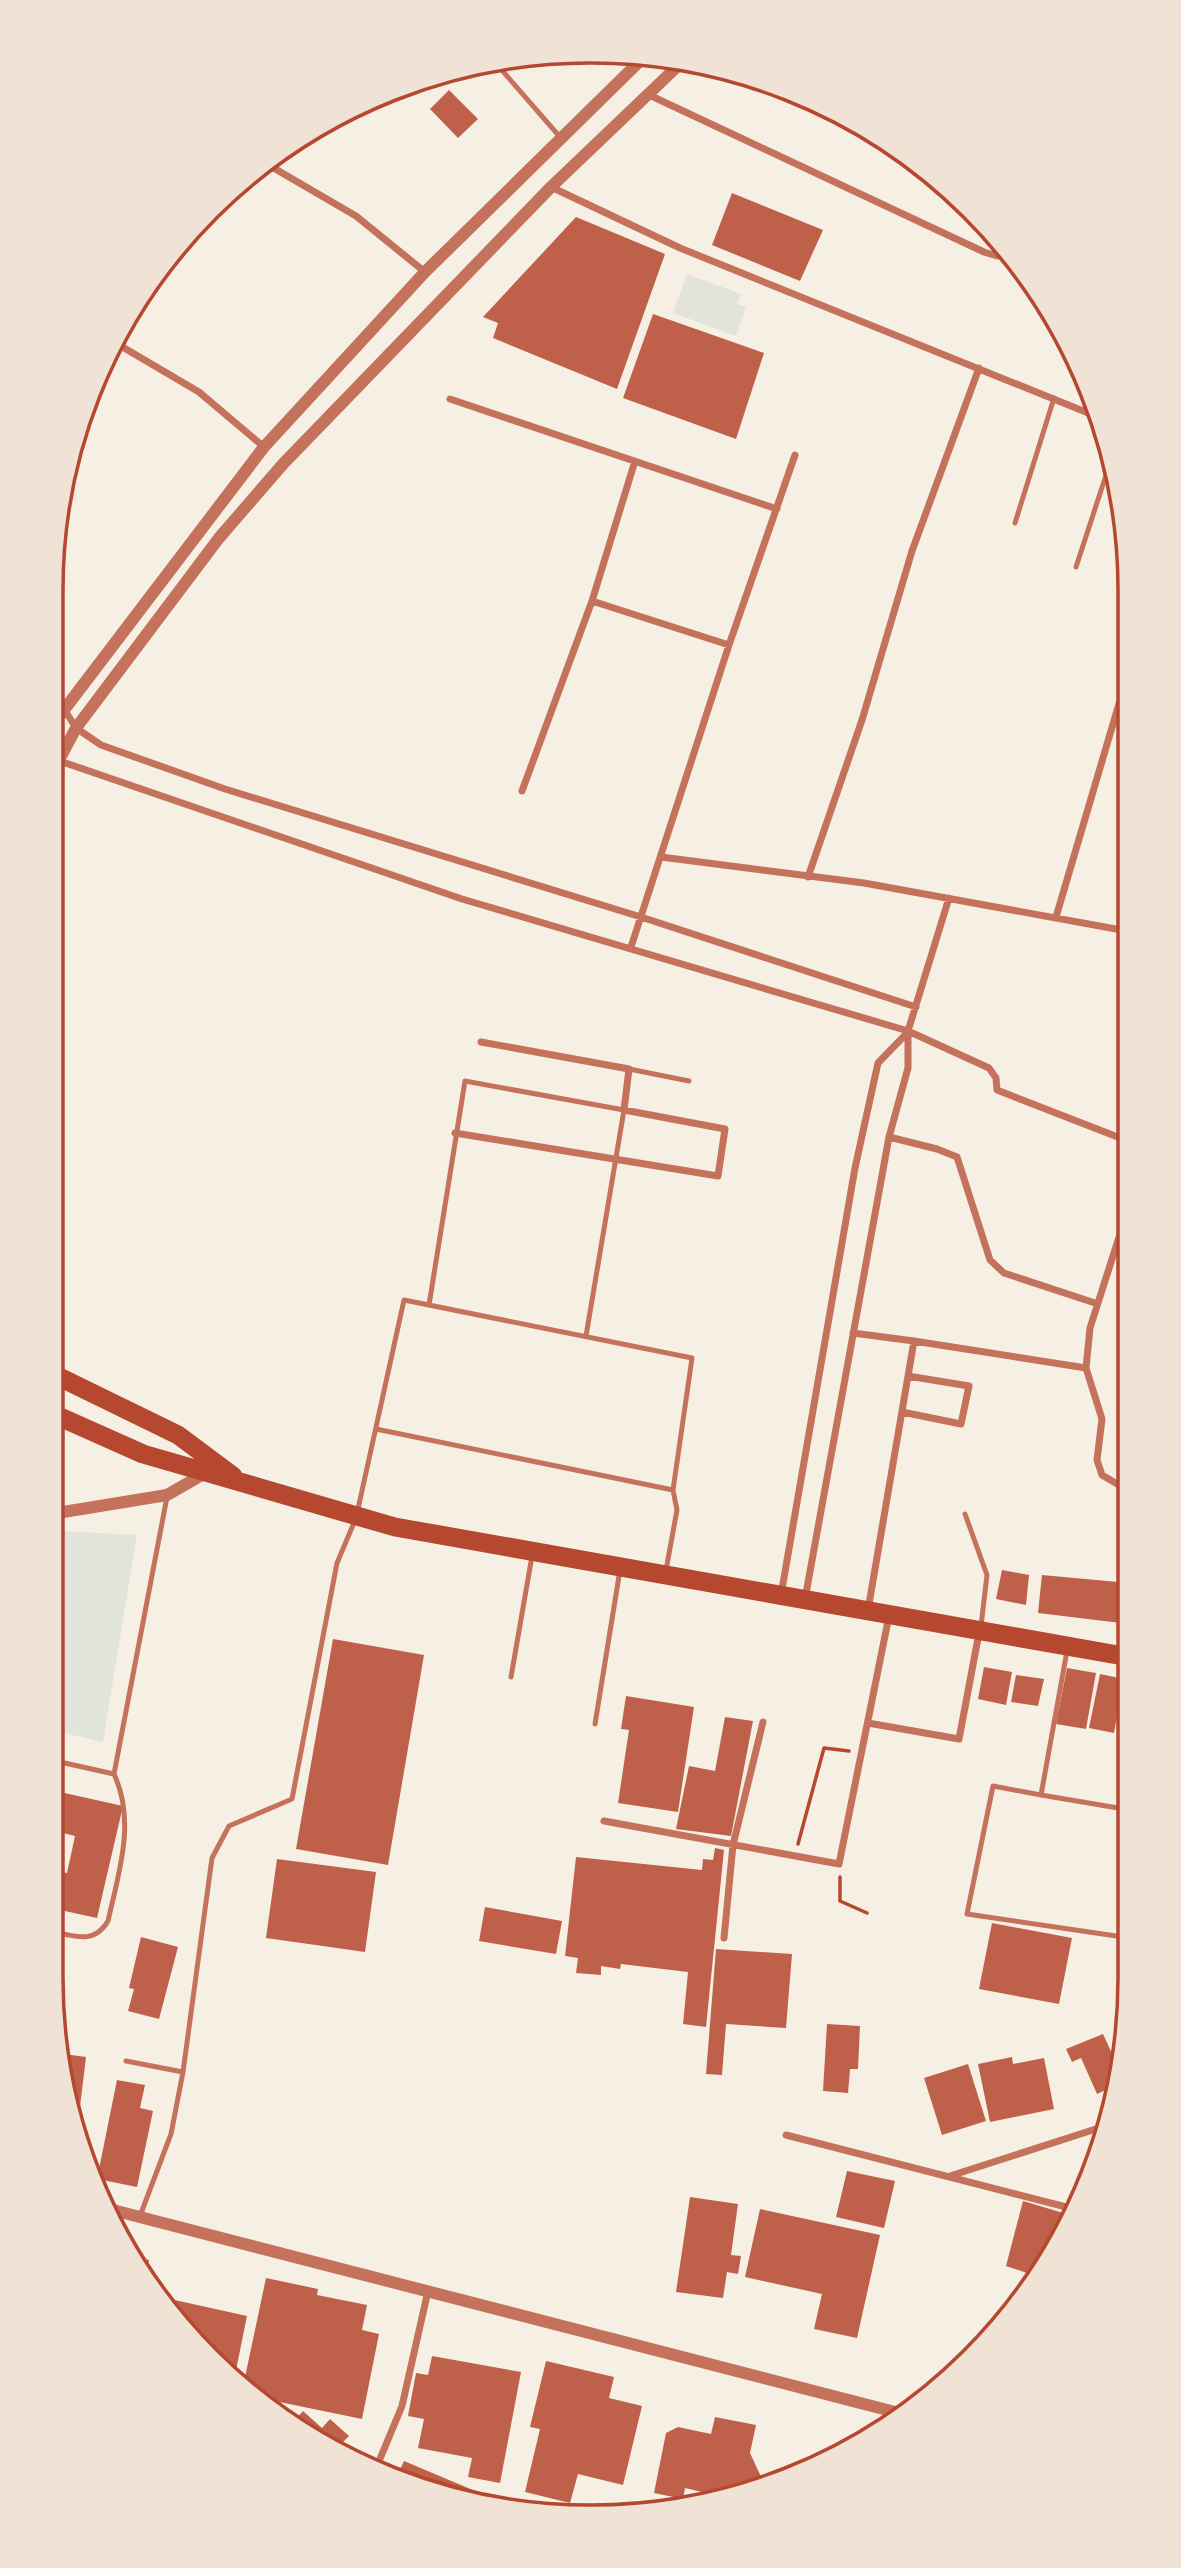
<svg xmlns="http://www.w3.org/2000/svg" width="1181" height="2568" font-family="'IBM Plex Serif',serif">
<style>
.green{fill:#e2e4dc}
.building{fill:#bf614a}
.lines{fill:none;stroke-linecap:round;stroke-linejoin:round}
.path{stroke:#b5482f;stroke-width:3.5}
.service{stroke:#c5725c;stroke-width:5}
.minor{stroke:#c5725c;stroke-width:7}
.tertiary{stroke:#c5725c;stroke-width:12}
.trunk{stroke:#b5482f;stroke-width:19}
.rim{fill:none;stroke:#b5482f;stroke-width:3.5}
</style>
<rect width="100%" height="100%" fill="#f6efe4"/>
<!-- green -->
<path class="green" d="M687,274L741,294L737,304L746,307L736,336L673,313Z
M62,1531L137,1535L103,1742L51,1730V1533Z"/>
<!-- building -->
<path class="building" d="M449,90L478,119L458,138L430,109Z
M732,193L823,230L800,281L712,245Z
M576,217L665,254L617,389L493,338L498,323L483,317Z
M653,314L764,353L736,439L623,398Z
M1002,1570L1029,1575L1026,1605L996,1599Z
M1042,1575L1129,1583V1624L1038,1613Z
M333,1639L424,1655L388,1865L296,1849Z
M984,1667L1012,1672L1006,1705L978,1699Z
M1067,1668L1096,1673L1086,1729L1056,1724Z
M1100,1674L1124,1679L1114,1733L1089,1728Z
M1016,1675L1044,1679L1038,1706L1011,1702Z
M1128,1676L1129,1677V1733L1117,1731Z
M626,1696L694,1707L678,1812L618,1803L629,1730L621,1729Z
M725,1717L753,1721L731,1836L676,1829L689,1766L715,1771Z
M51,1790L123,1806L97,1918L51,1908V1870L67,1873L75,1836L51,1830Z
M715,1848L724,1850L706,2027L683,2024L688,1972L621,1964L620,1969L601,1966V1975L576,1973L578,1958L565,1956L576,1857L702,1870L703,1859L713,1860Z
M277,1859L376,1872L365,1952L266,1938Z
M485,1907L562,1921L556,1954L479,1941Z
M992,1923L1072,1938L1059,2004L979,1989Z
M141,1937L178,1947L159,2019L128,2011L134,1989L129,1988Z
M716,1949L792,1954L786,2028L726,2024L722,2075L706,2074Z
M827,2024L860,2026L858,2069H850L848,2093L823,2091Z
M1103,2034L1121,2073L1120,2083L1097,2094L1081,2058L1072,2062L1066,2049Z
M63,2054L86,2057L79,2115H73Z
M1012,2057L1013,2064L1044,2058L1054,2109L990,2122L978,2064Z
M968,2064L986,2121L942,2135L924,2078Z
M117,2080L145,2085L140,2108L153,2111L137,2187L97,2179Z
M847,2171L895,2181L884,2228L836,2217Z
M690,2197L738,2204L731,2255L741,2256L738,2274L727,2272L723,2298L676,2292Z
M1023,2201L1070,2215L1033,2275L1006,2266Z
M760,2209L880,2235L857,2338L814,2329L822,2294L745,2277Z
M129,2256L149,2260L145,2278Z
M266,2278L318,2289L317,2295L367,2305L362,2330L379,2334L362,2419L265,2399L244,2382Z
M161,2297L247,2316L235,2375L184,2333Z
M432,2356L521,2372L500,2483L468,2477L472,2458L418,2448L424,2419L408,2416L416,2373L428,2375Z
M546,2361L614,2377L609,2398L642,2406L623,2485L578,2474L570,2503L525,2492L540,2429L530,2427Z
M303,2411L322,2428L330,2419L349,2436L335,2450L320,2445L293,2422Z
M715,2417L756,2425L750,2453L763,2481L723,2497L685,2488L683,2499L654,2493L666,2433L678,2427L711,2434Z
M404,2461L506,2504L503,2509L486,2507L398,2474Z"/>
<g class="lines">
<!-- path -->
<path class="path" d="M798,1844L824,1748L849,1751
M840,1877V1901L867,1913"/>
<!-- service -->
<path class="service" d="M493,60L560,137
M1015,523L1054,398
M1076,567L1110,463
M629,1069L689,1081
M429,1305L465,1081L624,1110L586,1336
M965,1514L987,1575L981,1626
M666,1570L677,1510L673,1490
M1067,1651L1041,1795L993,1786L967,1914L1130,1938
M511,1677L532,1556
M595,1724L620,1570
M51,1760L114,1774L167,1497
M1041,1795L1130,1810
M51,1931C74,1936 94,1945 108,1921C119,1872 136,1821 114,1774
M126,2061L183,2072
M140,2216L171,2134L183,2072L212,1858L229,1826L292,1799L337,1563L356,1518L404,1300L692,1358L673,1490L376,1429"/>
<!-- minor -->
<path class="minor" d="M647,94L984,252L997,256L1008,251
M265,163L356,216L425,272
M551,187L680,248L1098,417
M114,342L199,392L264,447
M450,399L777,509
M592,601L635,461
M51,688L76,728L101,745L225,789L641,917L916,1007
M51,758L462,899L908,1031L989,1068L996,1078L997,1090L1128,1141
M522,791L592,601L729,645
M661,857L864,883L1127,931
M808,877L862,720L912,551L979,368
M1056,917L1126,680
M631,947L729,645L795,455
M455,1133L718,1176L725,1129L624,1110L629,1069L481,1042
M889,1137L937,1149L957,1157L990,1260L1004,1273L1095,1303
M1128,1193L1120,1234L1090,1328L1086,1368L1102,1419L1097,1460L1102,1475L1129,1491
M853,1333L914,1341L868,1610
M914,1341L1086,1368
M902,1412L961,1424L969,1386L908,1376
M781,1595L855,1168L878,1063L908,1032
M805,1599L889,1137L908,1068V1031L949,898
M868,1723L959,1739L979,1633
M604,1821L839,1864L889,1616
M724,1938L733,1845L763,1722
M786,2135L1074,2209
M950,2176L1099,2128L1105,2132
M377,2466L402,2406L428,2291"/>
<!-- tertiary -->
<path class="tertiary" d="M51,727L264,447L425,272L645,56
M51,775L76,728L219,538L283,464L551,187L684,60
M51,1514L167,1495L207,1472
M105,2208L899,2413"/>
<!-- trunk -->
<path class="trunk" d="M51,1373L178,1435L233,1476
M51,1413L143,1454L395,1527L1129,1657"/>
</g>
<!-- crop -->
<path d="M0 0H1181V2568H0ZM590 63H591A527 527 0 0 1 1118 590V1978A527 527 0 0 1 591 2505H590A527 527 0 0 1 63 1978V590A527 527 0 0 1 590 63Z" fill="#f1e2d6" fill-rule="evenodd"/>
<path class="rim" d="M590 63H591A527 527 0 0 1 1118 590V1978A527 527 0 0 1 591 2505H590A527 527 0 0 1 63 1978V590A527 527 0 0 1 590 63Z"/>
</svg>
